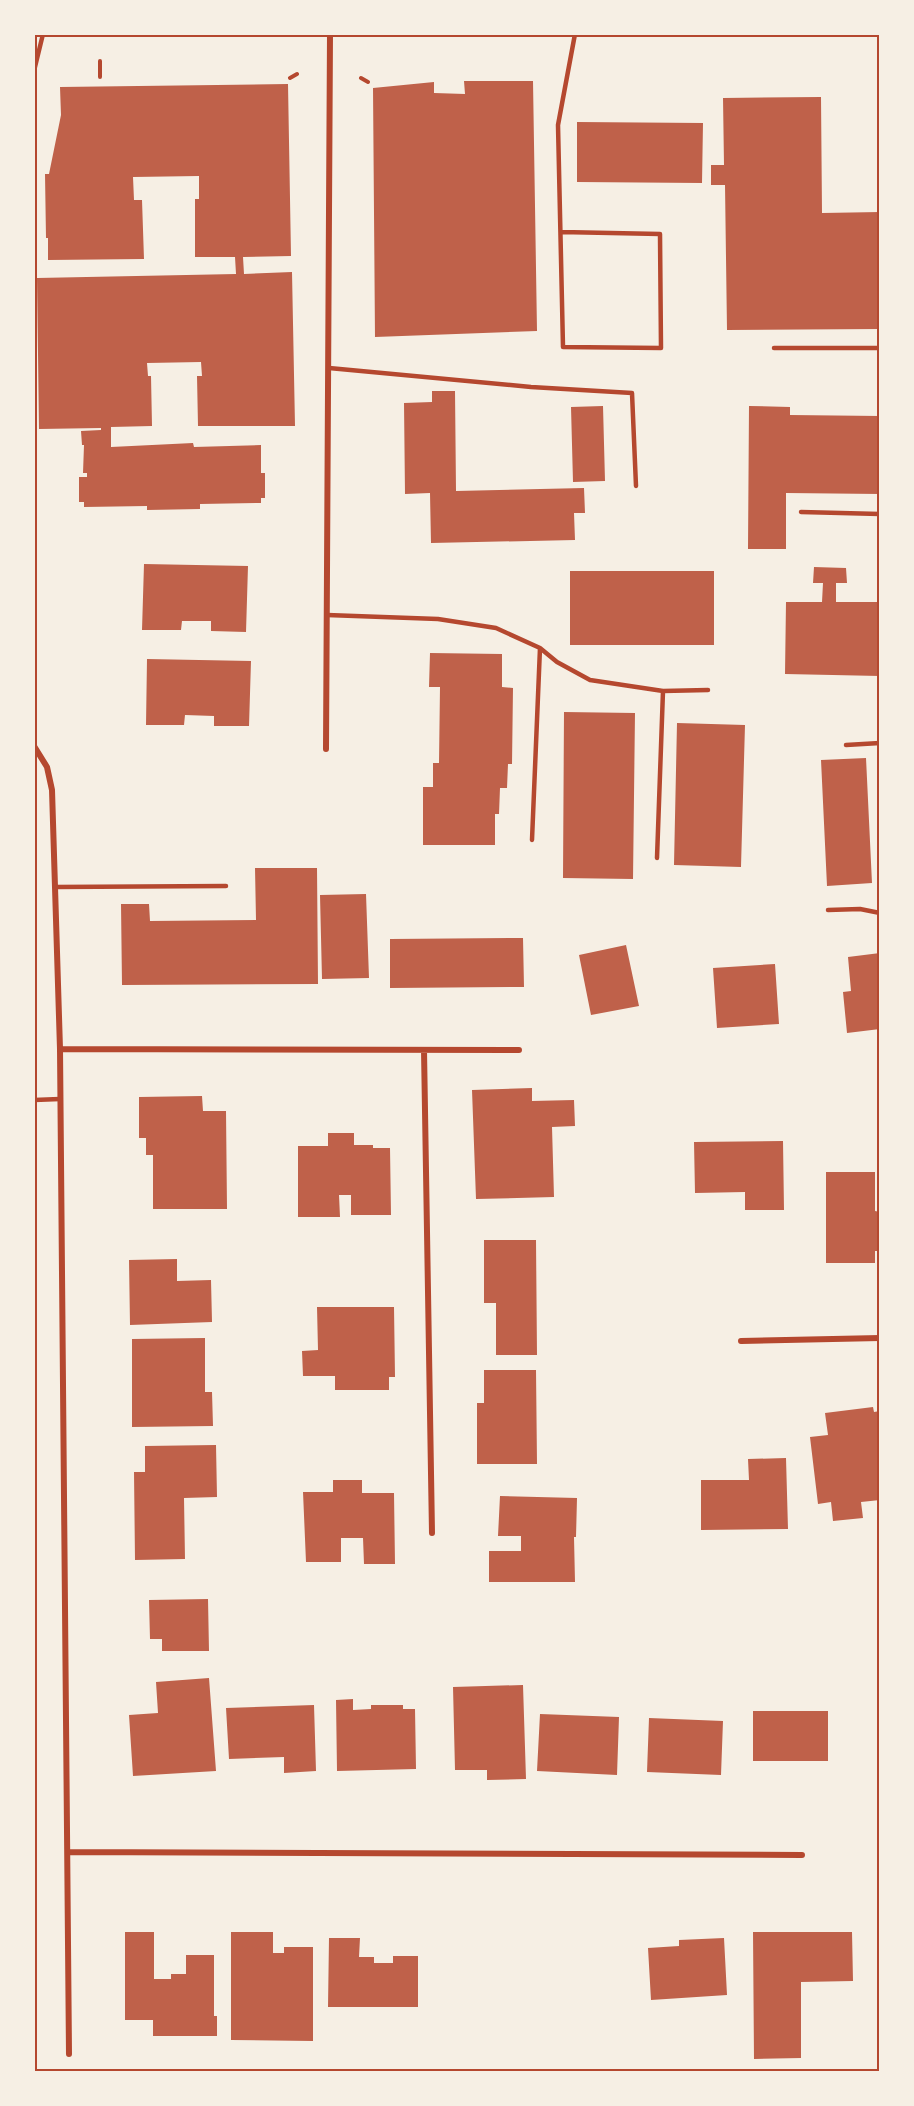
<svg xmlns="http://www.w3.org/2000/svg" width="914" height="2106" font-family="'DM Sans',sans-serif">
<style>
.building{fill:#bf614a}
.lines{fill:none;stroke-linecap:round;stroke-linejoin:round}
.path{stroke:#b5482f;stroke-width:4}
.service{stroke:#b5482f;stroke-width:4.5}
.minor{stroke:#b5482f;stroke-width:6}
.neatline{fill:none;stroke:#b5482f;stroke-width:2}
</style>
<rect width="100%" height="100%" fill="#f6efe4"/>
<!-- building -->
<path class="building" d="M464,81H533L537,331L375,337L373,88L434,82V93L465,94Z
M288,84L291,256L243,257L244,274L292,272L295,426H198L197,376H202L201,362L147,363L148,376H151L152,426L111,427V447L193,443L194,447L261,445V473H265V498H261V503L200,504V509L147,510V506L84,507V502H79V477H87V473H83L84,445H82L81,431L101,430V428L39,429L37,278L236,274L235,257H195V199H199V176L133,177L134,200H142L144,259L48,260V238H46L45,174H49L61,115L60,87Z
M821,97L822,213L880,212V329L727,330L725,185H711V165H724L723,98Z
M577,122L703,123L702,183L577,182Z
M432,391H455L456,491L584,488L585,513H574L575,540L431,543L430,493L405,494L404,403L432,402Z
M603,406L605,481L573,482L571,407Z
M749,406L790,407V415L880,416V494L786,493V549H748Z
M144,564L248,566L246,632L211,631V621H182L181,630H142Z
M814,567L846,568L847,583H836V602H880V676L785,674L786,602H822L823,583H813Z
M570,571H714V645H570Z
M430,653L502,654V687L513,688L512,764H508L507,788H500L499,814H495V845H423V787H433V763H439L440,687H429Z
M147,659L251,661L249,726H214V716L185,715L184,725H146Z
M564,712L635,713L633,879L563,878Z
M677,723L745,725L741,867L674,865Z
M866,758L872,883L827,886L821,760Z
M255,868H317L318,984L122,985L121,904H149L150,921L256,920Z
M366,894L369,978L322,979L320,895Z
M523,938L524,987L390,988V939Z
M626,945L639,1006L591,1015L579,955Z
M880,953V1029L847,1033L843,992L851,991L848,957Z
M775,964L779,1024L717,1028L713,968Z
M532,1088V1101L574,1100L575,1126L552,1127L554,1197L476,1199L472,1090Z
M202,1096L203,1111H226L227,1209H153V1155H146V1138H139V1097Z
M328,1133H354V1145H373V1148H390L391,1215H351V1195H339L340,1217H298V1146H328Z
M783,1141L784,1210H745V1192L695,1193L694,1142Z
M826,1172H875V1211L880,1212V1251H875V1263H826Z
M484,1240H536L537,1355H496V1303H484Z
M177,1259V1281L211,1280L212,1322L130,1325L129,1260Z
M317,1307H394L395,1377H389V1390H335V1376H303L302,1351L318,1350Z
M205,1338V1392H212L213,1426L132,1427V1339Z
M484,1370H536L537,1464H477V1403H484Z
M873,1407L874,1412L880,1411V1463H877L880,1500L861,1502L863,1518L833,1521L831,1502L818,1504L810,1437L828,1435L825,1413Z
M216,1445L217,1497L184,1498L185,1559L135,1560L134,1472H145V1446Z
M786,1458L788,1529L701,1530V1480H749L748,1459Z
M333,1480H362V1493H394L395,1564H364L363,1538H341V1562H306L303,1492H333Z
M500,1496L577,1498L576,1537H574L575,1582H489V1551H521V1536H498Z
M208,1599L209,1651H162V1639H150L149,1600Z
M209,1678L216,1771L133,1776L129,1715L158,1713L156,1682Z
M523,1685L526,1779L487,1780V1770H455L453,1687Z
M353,1699V1710L371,1709V1705H403V1709H415L416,1769L337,1771L336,1700Z
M314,1705L316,1771L284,1773V1757L229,1759L226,1708Z
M753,1711H828V1761H753Z
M540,1714L619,1717L617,1775L537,1771Z
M649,1718L723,1721L721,1775L647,1772Z
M125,1932H154V1979H171V1974H186V1955H214V2016H217V2036H153V2020H125Z
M231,1932H273V1953H284V1947H313V2041L231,2040Z
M753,1932H852L853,1981L801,1982V2058L754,2059Z
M329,1938H360L359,1957H374V1963H393V1956H418V2007H328Z
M724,1938L727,1995L651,2000L648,1948L679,1946V1940Z"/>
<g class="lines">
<!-- path -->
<path class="path" d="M100,61V77
M290,78L297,74
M361,78L368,82"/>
<!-- service -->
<path class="service" d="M34,71L43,34
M561,232L660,234L661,348L563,347L558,125L575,34
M774,348H880
M329,368L531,387L632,393L636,486
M801,512L880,514
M327,615L438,619L496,628L540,648L557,662L590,680L663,691L708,690
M846,745L880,743
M532,840L540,648
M657,858L663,691
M55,887L226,886
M828,910L860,909L880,913
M34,1100L60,1099"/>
<!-- minor -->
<path class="minor" d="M34,746L47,767L52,790L60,1049L69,2054
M326,749L330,34
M60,1049L519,1050
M424,1050L432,1533
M741,1341L880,1338
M68,1852L802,1855"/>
</g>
<!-- border -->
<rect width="914" height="2106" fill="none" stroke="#f6efe4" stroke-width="72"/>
<rect x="36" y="36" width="842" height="2034" class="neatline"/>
</svg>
